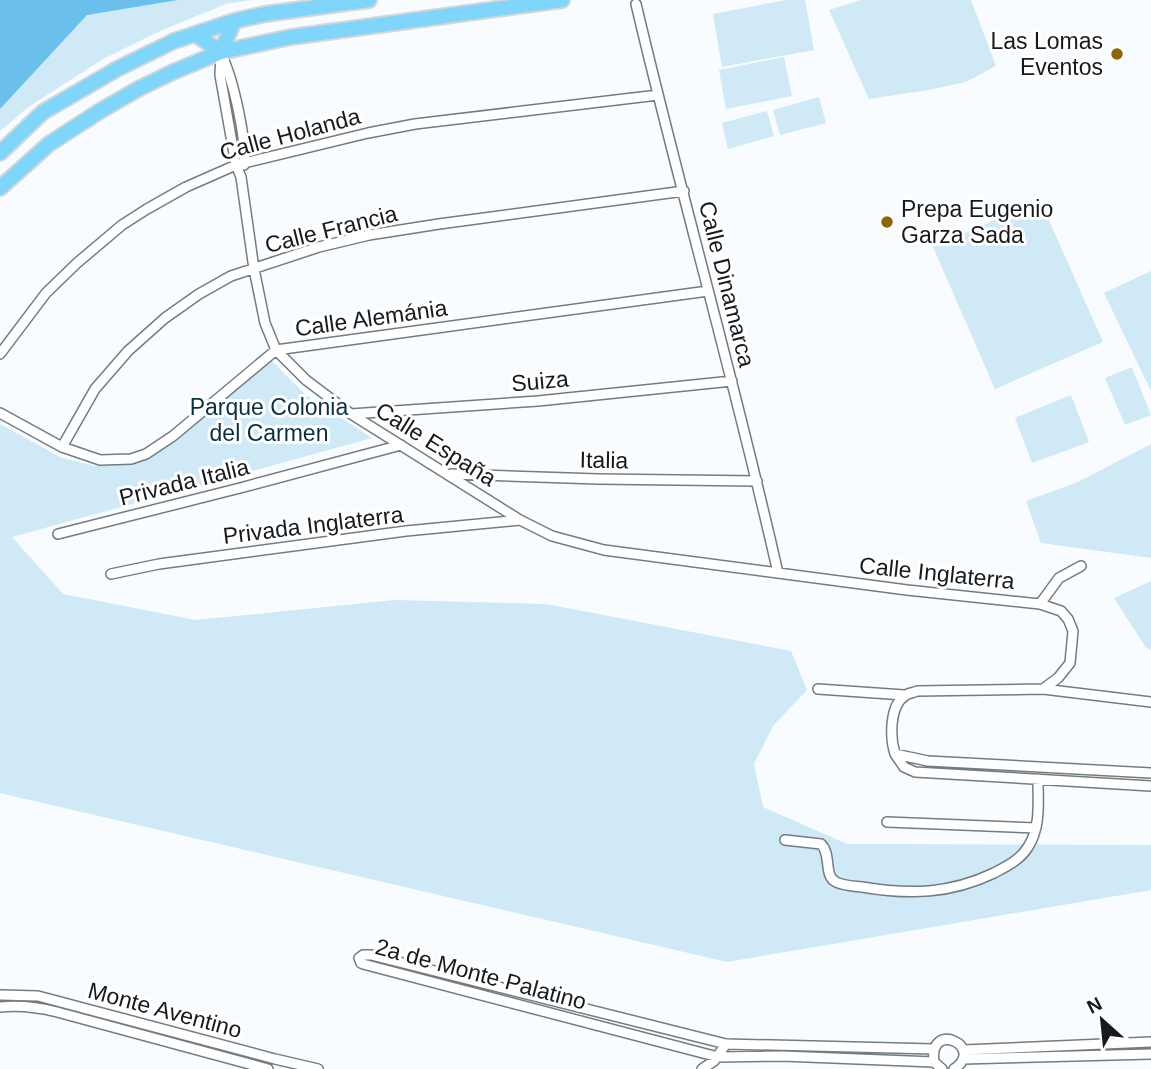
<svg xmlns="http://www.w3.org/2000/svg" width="1151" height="1069" font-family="Helvetica,sans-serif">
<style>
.green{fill:#cfe9f7}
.water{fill:#6bc0eb}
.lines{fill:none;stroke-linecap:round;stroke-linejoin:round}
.street-casing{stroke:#727c81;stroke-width:12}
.primary-casing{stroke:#d5d6d6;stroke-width:18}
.street{stroke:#fff;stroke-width:9}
.primary{stroke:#7fd6fa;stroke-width:14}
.poi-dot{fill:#8c6607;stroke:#fff;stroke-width:2.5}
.labels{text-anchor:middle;stroke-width:6;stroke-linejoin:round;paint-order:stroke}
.poi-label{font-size:23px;fill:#171a1d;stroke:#fff;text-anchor:end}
.street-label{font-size:23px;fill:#171a1d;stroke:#fff}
.park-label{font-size:23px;fill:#083041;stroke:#fff}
</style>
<rect width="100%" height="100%" fill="#f8fcff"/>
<!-- green -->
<path class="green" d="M0,0H251L226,4L160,31L103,59L27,108L0,131Z
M786,0H805L814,50L722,67L713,14Z
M861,0H971L996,66L966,82L928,90L869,99L829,10Z
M784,57L792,96L726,109L719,70Z
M819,97L826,123L780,135L773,110Z
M767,111L774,136L728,149L722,123Z
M1040,200L1103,342L995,389L933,247Z
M1151,271V391L1104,293Z
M271,360L307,396L372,438L12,537L63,594L196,620L395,600L546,604L791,651L807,690L773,726L754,764L763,807L847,844L1151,845V890L727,962L0,793V424L62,458L96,466L135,463L163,449Z
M1132,367L1151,415L1125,425L1105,378Z
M1071,395L1089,442L1032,463L1015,418Z
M1151,444V558L1041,543L1026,501L1078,482Z
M1151,581V650L1146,648L1114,598Z"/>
<!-- water -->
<path class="water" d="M0,0H178L87,15L0,109Z"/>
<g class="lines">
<!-- street casing -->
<g class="street-casing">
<path id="street" d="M636,4C681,195 735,382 778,573
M221,52L220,75L236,165L241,177L254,269L265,323L276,350L306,380L351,414L520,520L552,536L604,550L907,590L1040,604L1061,611L1068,619L1073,631L1070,663L1058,678L1043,689L917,691C913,693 909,693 906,695C889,705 890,738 895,754L928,761L1151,773
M222,56C233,79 247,140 244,165
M0,354L46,293L77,263L122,225L147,209L186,187L236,165L368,133L415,124L658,95
M0,413L62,447L100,460L131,459L146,454L173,436L276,350L708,291
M351,414L538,401L732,381
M62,447L95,389L128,351L165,318L199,294L231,276L319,247L369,235L439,224L684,191
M451,474L598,479L757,481
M58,534L240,488L401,445
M111,574L159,564L406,531L520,520
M1040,604L1059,578L1081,566
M818,689L904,695
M1043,689L1151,702
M895,754L904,767L915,772L1151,786
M887,822L1036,828
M785,840L821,844C832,855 823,875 836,882C844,886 854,886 862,887C910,895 950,894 994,873C1007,866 1020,860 1028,847C1041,827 1038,802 1038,779
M0,995L38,996L275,1059L318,1069
M0,1007C20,1005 37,1007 57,1012L268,1069
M963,1050L1151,1042
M963,1059L1151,1054
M934,1062L782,1056L718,1057L363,964L361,963L359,958L363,955H371L726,1044L934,1049
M702,1069L714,1061L726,1044
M942,1069L934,1062C928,1019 987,1047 954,1069"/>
</g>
<!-- primary casing -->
<g class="primary-casing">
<path id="primary" d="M195,34L221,52L234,21
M0,153L43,112L117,69L174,41L234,21L265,14L369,0
M0,188L49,144L100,111L138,89L173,72L221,52L291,37L562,0"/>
</g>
<!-- street -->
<use href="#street" class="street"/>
<!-- primary -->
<use href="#primary" class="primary"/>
</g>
<!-- markers -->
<g class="poi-dot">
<circle cx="1117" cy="54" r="7"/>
<circle cx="887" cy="222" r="7"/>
</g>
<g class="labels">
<!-- poi labels -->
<g class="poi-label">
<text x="1103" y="49">Las Lomas<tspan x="1103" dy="26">Eventos</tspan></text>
<text x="901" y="217" text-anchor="start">Prepa Eugenio<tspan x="901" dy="26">Garza Sada</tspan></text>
</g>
<!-- street labels -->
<g class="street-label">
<text transform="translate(290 134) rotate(-15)" y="8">Calle Holanda</text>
<text transform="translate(331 229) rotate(-14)" y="8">Calle Francia</text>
<text transform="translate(727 284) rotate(76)" y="8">Calle Dinamarca</text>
<text transform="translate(371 318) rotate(-8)" y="8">Calle Alemánia</text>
<text transform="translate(540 381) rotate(-5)" y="8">Suiza</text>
<text transform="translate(436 444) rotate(32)" y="8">Calle España</text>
<text transform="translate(604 460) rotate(1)" y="8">Italia</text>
<text transform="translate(184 482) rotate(-14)" y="8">Privada Italia</text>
<text transform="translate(313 525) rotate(-7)" y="8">Privada Inglaterra</text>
<text transform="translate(937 573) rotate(6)" y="8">Calle Inglaterra</text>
<text transform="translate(481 974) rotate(15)" y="8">2a de Monte Palatino</text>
<text transform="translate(165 1010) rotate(15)" y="8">Monte Aventino</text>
</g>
<!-- park labels -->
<g class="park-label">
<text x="269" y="415">Parque Colonia<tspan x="269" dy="26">del Carmen</tspan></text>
</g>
</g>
<!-- north arrow -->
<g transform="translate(1102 1020) rotate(333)" stroke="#ffffff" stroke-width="5" paint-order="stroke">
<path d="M0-5L12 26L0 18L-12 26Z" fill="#171a1d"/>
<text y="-10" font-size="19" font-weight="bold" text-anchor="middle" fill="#171a1d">N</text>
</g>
</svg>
